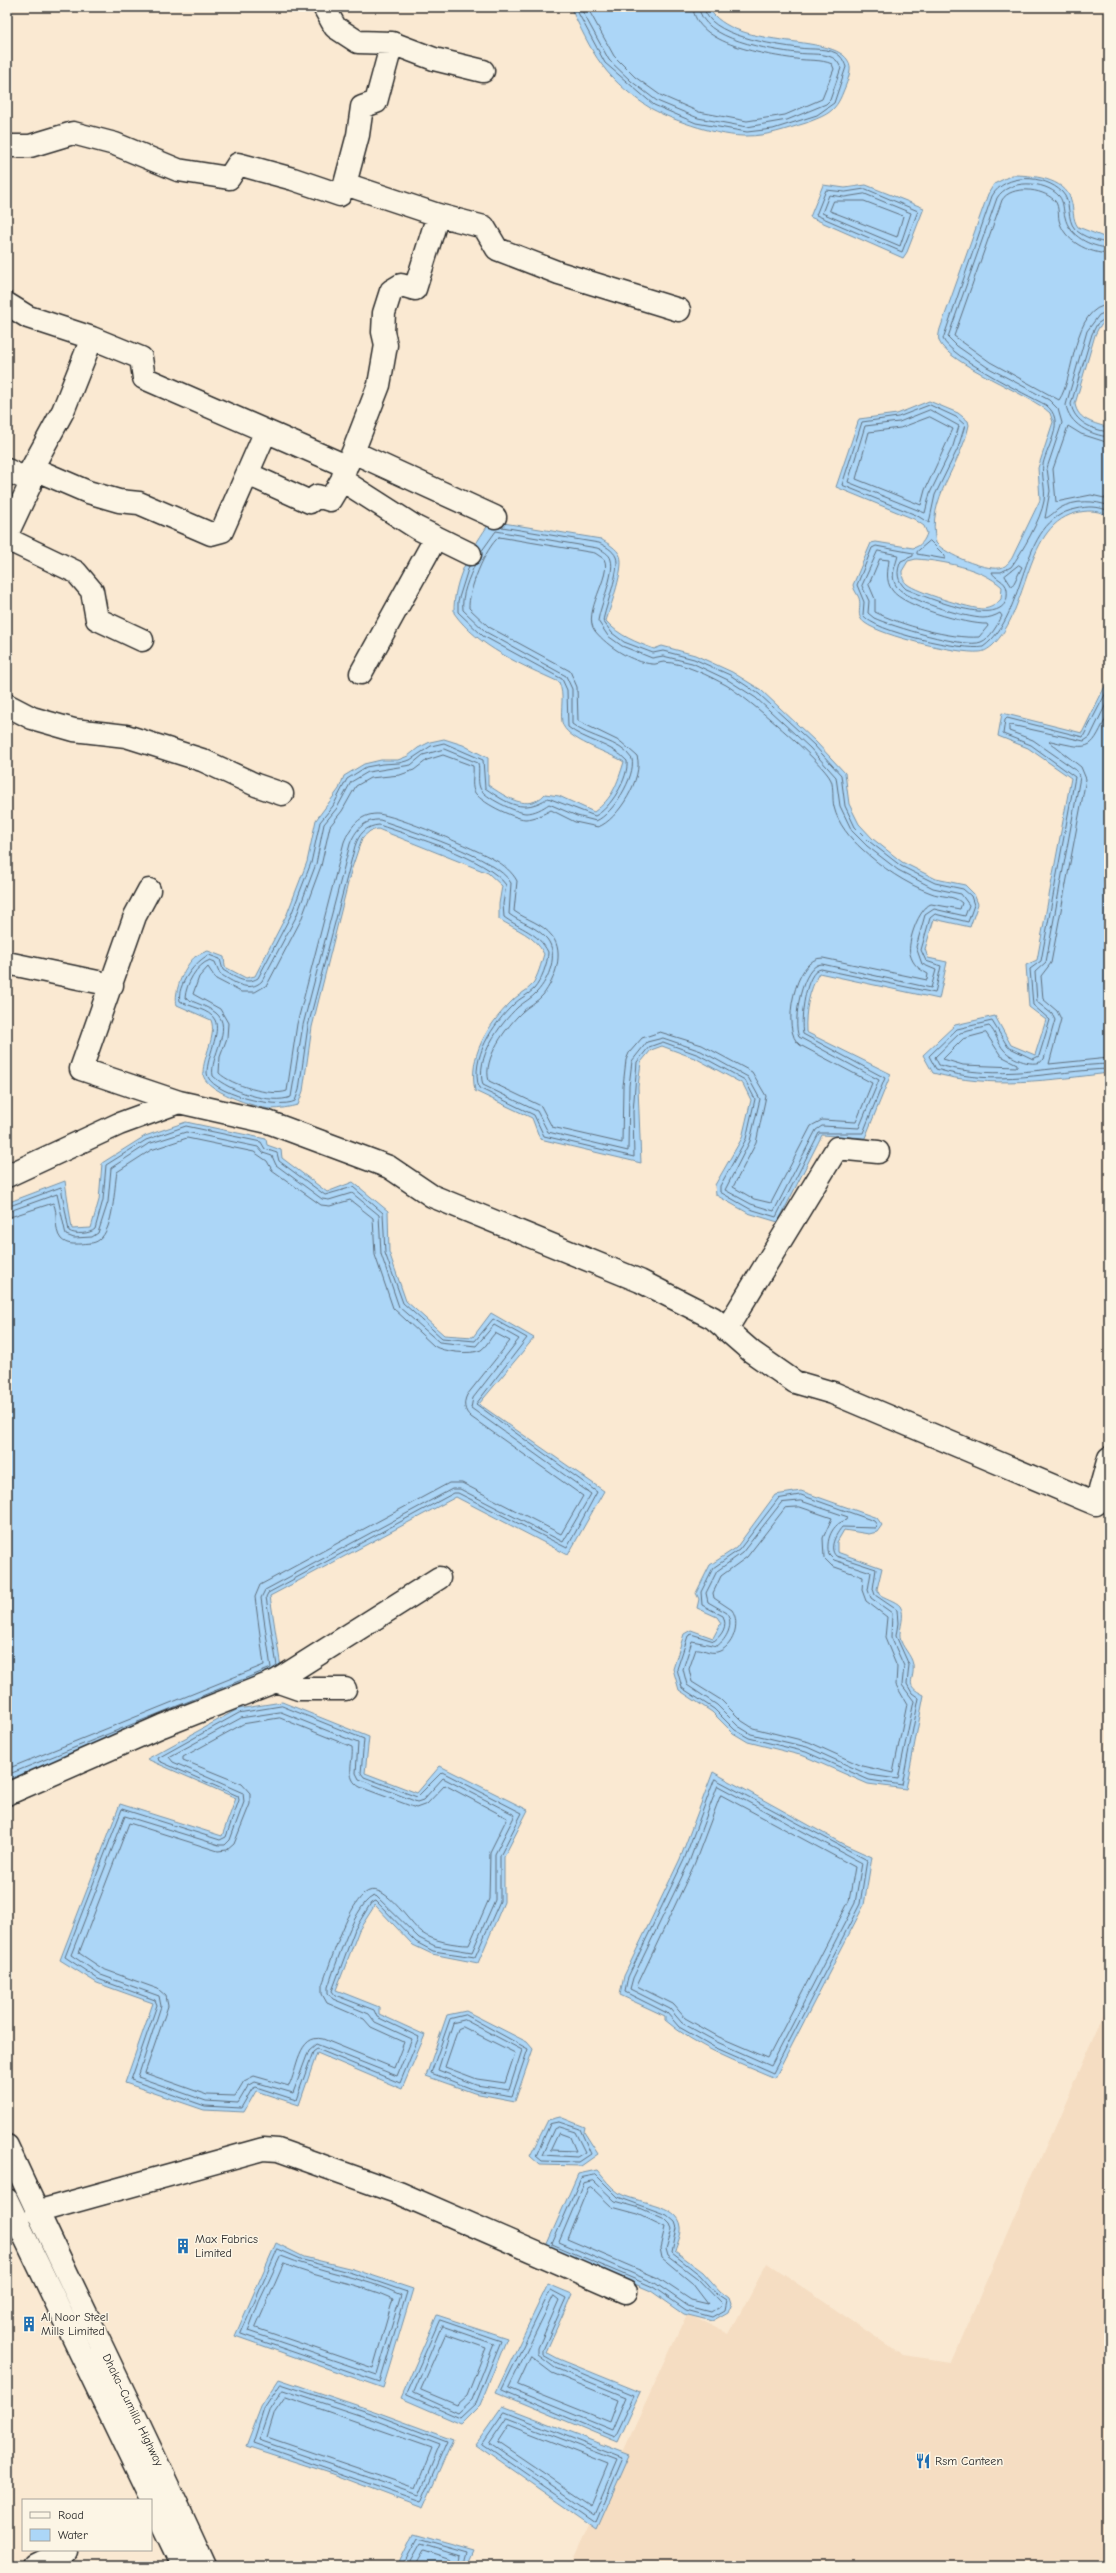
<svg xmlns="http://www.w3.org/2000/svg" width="1116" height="2573" font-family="'Comic Neue',sans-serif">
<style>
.built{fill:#f5ddc2}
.water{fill:#acd6f7;stroke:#7892a5;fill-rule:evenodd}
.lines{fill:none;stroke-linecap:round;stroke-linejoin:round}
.shore{stroke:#5f6f7d;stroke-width:1}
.minor-casing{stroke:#2b2b2b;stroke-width:25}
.highway-casing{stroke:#2b2b2b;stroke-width:25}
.minor{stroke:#fcf5e5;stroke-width:22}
.highway{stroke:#fcf5e5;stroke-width:22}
.labels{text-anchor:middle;stroke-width:3;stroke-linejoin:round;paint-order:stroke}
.poi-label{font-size:12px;fill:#2b2b2b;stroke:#fcf5e5;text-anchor:start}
.street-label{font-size:12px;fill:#2b2b2b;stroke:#fcf5e5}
</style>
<rect width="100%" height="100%" fill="#fae9d2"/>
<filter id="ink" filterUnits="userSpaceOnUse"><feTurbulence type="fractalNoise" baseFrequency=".025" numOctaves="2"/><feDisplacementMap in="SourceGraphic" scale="8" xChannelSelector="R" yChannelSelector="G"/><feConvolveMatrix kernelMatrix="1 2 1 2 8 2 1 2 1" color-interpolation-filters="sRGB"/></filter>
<g filter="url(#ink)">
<!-- built -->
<path class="built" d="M1109,2001V2566H570L687,2314L729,2334L767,2263L902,2355L952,2362Z"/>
<!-- water -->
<path class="water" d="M570,7H708C735,54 843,30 850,66C851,73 846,85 843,92C835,113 826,115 806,123C786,129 768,136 747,136C722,137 674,121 652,109C635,99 613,81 602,65C589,48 580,26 570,7Z
M1012,175C1031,175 1065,178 1071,200C1074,209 1072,219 1078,227L1109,239V319L1099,327L1095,335L1075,404C1078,421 1095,423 1109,428V516C1099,511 1091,510 1080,512C1023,522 1031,610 992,646C988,649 984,652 979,652C958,654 882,636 865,623C855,616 862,608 859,598C857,593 854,591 853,585L871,543L876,542L913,548C921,546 925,540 927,533L924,526L914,519L836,487L859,419L897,414L929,401L958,413L968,421L969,425C961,466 926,498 936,543C947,555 983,570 1000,568C1006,567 1009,562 1012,558L1040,500L1038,468L1053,422L1050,413C1030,394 948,364 939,341C938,337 939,333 940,329L988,194L994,184ZM916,559C943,561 982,568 1002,587L1001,599C996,605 991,608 983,609C971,609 916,592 907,584C903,581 902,576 902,571L908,561Z
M823,185L845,188L866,185L924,208L907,252L903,258L810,217Z
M491,521L601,539C608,544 617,548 620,556C625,567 610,608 606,621C619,636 636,642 654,649L662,646L695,655L732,672L761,690L816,742L845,773L849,804L859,824L873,839L902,862L936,879L965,885L974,894L978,904L970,927L934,919L925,949L928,958L947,962L939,999L819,973C809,991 805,1010 806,1032L891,1074L865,1138L822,1135L778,1222L748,1213L716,1195L715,1185L742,1138L751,1100L743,1084L697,1059L662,1046L651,1050L641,1062L638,1087L641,1163L540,1139L532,1118L475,1091C468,1056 487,1026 511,1002C517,995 526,992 532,985C538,976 541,964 544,954C535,935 516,930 499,919V904L502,886L488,873L378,829L370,831L362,838L351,871L312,1027L303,1091L298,1105C289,1107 280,1109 271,1109C256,1108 202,1090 203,1073C203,1056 217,1036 211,1020L177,1005C173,992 185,964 196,956C200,954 204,952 208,951L224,957L225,967L246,978L255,976L287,914L307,862L316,820L339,789L344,776L364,764L381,760H398L408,756L418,748L430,742L444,739L463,745L488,758V785C506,797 528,813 545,794L559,796L594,812C613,798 617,784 624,762C609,752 565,740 562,722C560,708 565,696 559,682C522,665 478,647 454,613C453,579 472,548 491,521Z
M1109,678V1073C1050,1080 991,1089 933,1073L923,1055L955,1025L995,1016L1011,1045L1035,1055L1046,1020L1029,1007L1026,965L1037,960L1071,778L1028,748L998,736L1002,713L1082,733Z
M186,1122L266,1139L267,1145L281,1150L282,1158L327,1192L353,1182L388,1211L389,1252L406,1301L444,1335L473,1337L491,1313L534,1338L479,1404L604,1491L568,1555L456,1497L270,1596L282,1674L7,1785V1203L65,1181L72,1229L91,1228L99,1200L102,1163L145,1136Z
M801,1491L877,1518L882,1525L877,1532L869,1534L844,1530L837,1542V1552L882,1568L877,1589L879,1594C884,1598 896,1601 900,1606C906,1615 899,1628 900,1637C901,1647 912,1655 913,1665C915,1681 903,1685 924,1695L906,1789L868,1784L804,1756L748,1742L733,1733L712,1712L679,1690L673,1669L684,1634L691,1630L713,1638L721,1623L717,1617L697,1608L699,1599L696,1593L710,1565L736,1548L775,1495Z
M282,1702L369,1737L365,1773L417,1793L440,1766L528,1810L504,1857V1902L478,1963L432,1954L413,1945L375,1905L359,1930L336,1990L379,2007V2014L425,2035L402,2089L317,2053L299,2105L256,2091L244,2112L204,2110L125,2083L153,2003L97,1983L60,1960L120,1804L222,1836L236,1798L147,1759L238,1709Z
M713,1772L843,1844L872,1857L864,1905L775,2078C738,2062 696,2047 665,2020V2016L620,1995L624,1976L680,1859Z
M466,2011L527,2042L533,2049L515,2101L474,2093L426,2076L447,2015Z
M560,2117L585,2127L584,2132L598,2154L581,2166L540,2165L530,2156L548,2120Z
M597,2170C604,2178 610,2187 619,2193C634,2203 679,2203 681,2227C682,2234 677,2244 675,2251L703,2272L720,2291L729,2298L731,2304L728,2312L712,2321L684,2314L651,2291L546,2246L578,2174Z
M276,2243L304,2257L353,2269L413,2289L383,2388L235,2336Z
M548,2284L572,2294L546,2352L559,2359L640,2392L617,2442L496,2392Z
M437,2315L507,2338L480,2405L461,2424L401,2398Z
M279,2379L377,2412L453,2440L423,2508L333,2474L246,2446L261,2407Z
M503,2406L630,2455L597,2529L476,2444Z
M413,2533L473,2550L466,2566H397Z"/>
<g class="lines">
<!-- shore -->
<path class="shore" d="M575,7L605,63L654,105L696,123L747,132L773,129L817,115L834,103L846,67C845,64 843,59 840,56C831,47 811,50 799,48C776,45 707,36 704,7
M580,7L609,60L631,81L657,101L698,118L747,127L787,120L826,104L830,100L841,68C840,66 838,62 836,60C827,52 809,55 797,53C772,50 701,40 699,7
M587,7L614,56L635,77L660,95L699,112L747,121L785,115L822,99L834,69L832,64C821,59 808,61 796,59C768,55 695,45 693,7
M866,189L918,211L902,252L816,215L826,190L845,192Z
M865,194L911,213L900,246L822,213L829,195L844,197Z
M834,201H864L903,216L897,237L830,211Z
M1109,243C1099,242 1082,237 1075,229C1066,219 1072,202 1062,192C1044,174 1005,173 992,196L943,339C952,358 1025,394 1046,405C1066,421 1048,444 1043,464C1041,476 1046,489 1044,501C1041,519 1022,552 1011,567L1001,572H992C994,579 1006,580 1007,590C1012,635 924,596 906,589C897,581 896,572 901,561L913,556V553L876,546L872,548L857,585L864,602L863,615C874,632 963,651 983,647C1029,614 1017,520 1076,509C1088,506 1098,506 1109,511
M1109,248C1090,247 1069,236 1065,217C1063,210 1064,202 1059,196C1045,180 1008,179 997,198L948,337L957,346L987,367L1049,400L1058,409L1062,423L1047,468L1050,491L1045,518C1049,518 1055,511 1060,508C1074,500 1095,500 1109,506
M1109,254C1088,253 1064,241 1059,220C1058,214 1059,204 1054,200C1042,188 1011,185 1002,200L954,336L990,362L1059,400C1075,378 1072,306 1109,305
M1109,311L1099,315L1087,331L1066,405C1069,424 1090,435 1109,437
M1109,316L1097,324L1092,334L1071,404C1074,422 1093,430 1109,432
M930,405L956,417L965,425L958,448L935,495L929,523L916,515L842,485L862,422L898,417Z
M930,410L959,426L953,446L930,493L925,513L848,482L865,426L899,422Z
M930,417L953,429L925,490L921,505L856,479L869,432L900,428Z
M1109,443L1081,434L1068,426L1053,469L1056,502L1091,495L1109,499
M499,537L595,553L604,559C613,575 581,613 595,631C608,647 632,662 652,664C656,665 660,662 664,662C684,663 709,676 726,685C745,696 823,762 831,780C834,788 832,799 834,807C838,824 850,838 862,849C881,867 906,884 931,893C940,897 954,895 962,903L960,909L931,904C919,908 907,942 910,954C913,965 919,969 928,974L927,980L823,958C795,956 780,1032 800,1045L872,1083L856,1122L822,1120L811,1126L771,1203L754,1199L733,1187L756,1143L766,1096L752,1072L702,1045L660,1032L642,1038L629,1053L626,1060L623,1086L622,1143L552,1127L541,1106L489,1081C482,1059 507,1026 522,1012C528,1006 537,1002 543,995C555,979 565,953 552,936C542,923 527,920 514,911L517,881C513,873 503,864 495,860C478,850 394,814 377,814C360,814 350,827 344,842L297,1024L287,1091C271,1097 231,1085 219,1073L220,1057L227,1038L228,1023L220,1009L193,994L199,977L208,967L216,979L241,992H255L267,985L301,920L321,866L330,826L342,811L356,786L370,778L400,775L414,770L427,760L443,755L473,766C474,774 471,784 474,791C479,802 513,818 525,819C534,819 544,814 551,810L575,822L598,827C618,820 644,777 637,756L621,742L578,721L577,687L570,671L489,627L469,608C468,591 485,548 499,537Z
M930,541L945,556V559L917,554V552Z
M878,551L898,555C896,566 889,576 897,587C907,600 966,618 983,618C989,618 995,616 1000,613L1002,616C998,624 990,639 981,642C966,649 891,626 874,618L868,613L869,601L862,586Z
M880,559L889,560C888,570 885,580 892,590C902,606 968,625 987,624L988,626L979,637C950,639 901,625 875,612V599L869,585Z
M475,564C469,578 461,595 463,610L486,632L566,676L572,689V724C589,738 620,740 632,759C636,776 613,814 596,821L577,816L549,804C543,808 535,813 526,813C517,813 483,797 480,788C477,780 480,770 478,763L444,749L423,755L411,765L368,772L351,782L337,808L324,824L316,864L296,917L262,981C249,994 232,981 220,974L215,962L210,960C196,965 186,984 185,998C195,1003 207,1006 216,1013C234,1028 209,1057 213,1076C229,1091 271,1105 291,1097L303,1025L350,844C355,831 364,819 380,820C409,830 497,857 511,883L509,914C521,923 536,926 547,939C559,954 549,979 537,992C532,998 524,1002 518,1007C499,1025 475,1058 483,1085L537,1111L548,1132L628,1151L629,1086L632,1061L647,1042L663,1038L701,1051L748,1077L760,1099L750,1141L725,1190L751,1204L774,1211L816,1130L822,1126L859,1128L879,1080L799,1037C792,1022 802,964 822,964L931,988L936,970L922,964L916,947L925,915L934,909L965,916L969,905L961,894L933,888L898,870L867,846L852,831L840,806L836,777L810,748L756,698L728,680L692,663L663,656L652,658L622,646L608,636L598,621C600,606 615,573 611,560C610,554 602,550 597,548L496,531L481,552
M1019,565L1022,567L1012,587L1005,576Z
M469,566L458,601V612L483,636L562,679L567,690L568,727C585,741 612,744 627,761C629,778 610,809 595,816L548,798C523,814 508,804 485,788L483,760L444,743L431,746L410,760L399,763L382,764L366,767L347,779L333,806L320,822L311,863L291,915L258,978C246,986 233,976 223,970L220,959L209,955C196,960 176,986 180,1001C189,1007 210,1009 215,1020C221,1033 207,1056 207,1073C207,1093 278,1110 295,1101L299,1090L308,1026L355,846C359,834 366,826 379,825C411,836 487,858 506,885L503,904L504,917C520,929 538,932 548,952C548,963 541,981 534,989C528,995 520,998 514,1004C493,1024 470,1058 479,1088L534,1115L544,1136L634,1157L633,1112L637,1062L649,1047L663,1042L699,1055L745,1080L755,1099L746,1139L720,1186V1192L750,1209L776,1217L819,1133H863L885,1078L803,1034C800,1021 805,971 821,969L935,993L941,966L926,961L921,950L930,918L935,914L968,922L974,905L971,896L963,889L935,883L901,866L870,842L855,827L845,806L841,775L814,745L759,694L730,675L694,659L663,651L653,653L624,642L612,633L603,621C605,608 621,568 616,557C613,550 605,546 599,543L502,527
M1109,687L1083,737L1007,718L1005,720L1003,734L1031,745L1075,777L1041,961L1030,969L1033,1005L1050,1020L1039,1056L1033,1059L1008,1047L992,1021L957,1029L929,1056L936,1069C997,1088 1049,1071 1109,1069
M1109,698L1090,737L1084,741L1011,725L1009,726V731L1033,740L1076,770L1080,777L1046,962L1035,972L1037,1002L1052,1014L1055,1020L1044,1059C1036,1069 1011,1059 1004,1050C998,1044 996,1032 989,1026L960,1033L935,1057L939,1065C999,1082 1050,1066 1109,1064
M1109,712C1090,750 1094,751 1051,741L1049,742L1081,767L1086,779L1051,963L1041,976L1043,999L1057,1011L1061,1019L1049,1064L1109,1058
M986,1033L1001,1056L1017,1064V1067L963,1065L943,1059L963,1039Z
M7,1207L61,1187L69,1231C75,1235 90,1234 95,1229L103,1200L106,1165L146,1140L186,1126L261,1142L265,1149L277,1153L279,1161L325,1195L353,1187L383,1213L385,1253L403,1303L442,1338L475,1341L493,1319L527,1338L476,1404L597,1492L567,1548L458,1493H454L268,1593L266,1597L277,1666
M7,1212L57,1194L66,1235L74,1238L92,1237L98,1233L108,1202L111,1168L148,1144L186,1132L258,1147L263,1153L272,1156L276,1165L322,1199L329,1200L352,1193L379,1215L381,1254L399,1307L439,1342L476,1346L494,1325L519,1339L473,1398L471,1408L591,1494L563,1542L460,1489H452L265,1590L261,1598L271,1668L7,1775
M7,1218L53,1203C59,1213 53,1229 61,1239C67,1245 74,1244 81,1244C87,1243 94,1244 99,1240C114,1229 114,1188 117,1172L151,1150L187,1138L254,1152L267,1161L272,1170L321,1205L330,1206L350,1200L373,1218L375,1255L393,1308L434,1346C443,1352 471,1355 481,1350C487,1346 490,1338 495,1333L510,1341L467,1395C463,1403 464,1411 471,1417L583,1496L561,1534L462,1483H449L260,1585L255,1597L264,1665L7,1769
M801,1495L874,1521L877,1525L876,1528L842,1527C836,1534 828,1548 836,1556L876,1569L873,1589L875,1595L897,1610L898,1623L896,1636L909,1665L907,1684L912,1693L919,1698L902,1785L869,1780L806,1752L749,1738L735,1730L714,1709L682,1688L677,1669L688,1636L691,1634L714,1641C722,1635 728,1626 723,1616L702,1605L701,1592L713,1568L739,1550L778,1499Z
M801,1501L848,1517L847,1520C832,1523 825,1541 829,1555L834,1560L871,1572L868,1590L871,1598L892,1613L891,1637L904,1666L902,1685L914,1701L898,1779L869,1775L807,1747L751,1734L738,1726L717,1705L687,1685L683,1669L692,1641L717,1646C727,1639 734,1624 727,1613L708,1602L706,1593L717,1571L742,1553L781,1503Z
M800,1507L832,1518L823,1538L824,1558L832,1566L863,1577L862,1590L866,1601L887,1617L885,1638L897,1667L896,1685L907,1704L893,1773L862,1766L809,1742L753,1728L742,1721L721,1700L692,1682L689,1669L696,1649C702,1648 709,1654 717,1652C733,1648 741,1623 732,1610L714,1598L713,1593L721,1576L747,1557L785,1508Z
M282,1706L364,1739L361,1773L364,1777L417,1797L442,1772L522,1813L500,1856V1901L475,1957L433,1951L416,1942L376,1901L371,1903L355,1929L332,1991L335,1995L374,2010L377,2017L419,2037L400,2083L317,2049L313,2052L296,2100L256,2087L252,2089L241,2108L205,2106L131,2080L157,2005L155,2000L98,1979L65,1957L122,1809L220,1840L226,1837L239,1800L238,1796L159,1761L158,1758L239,1713Z
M281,1712L358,1743L356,1773L359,1779L417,1802L423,1800L443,1778L515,1815L495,1854V1900L472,1952L435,1946L419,1938L376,1896C357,1896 334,1970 328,1987V1993L333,1999L369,2014L375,2022L412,2039L397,2076L316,2044L309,2050L293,2093L255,2082L248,2086L238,2103L206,2101L138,2077L161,2006L159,1996L101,1975L71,1955L125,1816L219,1845H225L230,1840L244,1802L243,1793L173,1762L169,1757L241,1718Z
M280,1718L352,1747C354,1761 344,1778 360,1787L416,1808L427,1804L445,1785L507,1818L490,1852L489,1899L469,1945C455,1945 433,1941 422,1933C408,1923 383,1877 364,1894C346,1910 331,1962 322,1985V1994L327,2003L364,2019L371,2027L404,2042L394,2068L323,2039C298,2033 297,2071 289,2086L254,2076L244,2081L235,2096L207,2095L145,2073L168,2006L166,1996L158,1989L103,1969L79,1953L129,1823L218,1851L227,1850L234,1844L250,1804V1793L242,1784L183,1760V1757L243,1724Z
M715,1779L867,1860L860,1904L773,2073L714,2047L679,2027L667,2013L625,1992L628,1977L684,1860Z
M718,1786L862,1863L855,1903L771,2066L717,2042L682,2023L670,2009L630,1989L633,1978L689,1862Z
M721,1795L855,1867L849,1901L768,2058L719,2037L685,2018L673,2004L637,1986L694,1865Z
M466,2015L528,2049L512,2096L475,2090L431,2073L450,2019Z
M465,2020L522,2050L509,2090L476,2085L438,2070L453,2023Z
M463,2027L515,2053L505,2083L477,2079L445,2067L458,2029Z
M559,2122L580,2129L591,2154L579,2162L542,2161L536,2156L550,2124Z
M559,2127L575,2132L585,2152L577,2157L542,2155L554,2129Z
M559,2133L570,2137L576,2151L551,2150Z
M596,2175L618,2197L667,2215L675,2222L677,2228L672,2253L700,2275L717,2294L726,2300L724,2310L712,2317L686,2310L653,2287L552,2244L581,2178Z
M594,2181L615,2201L640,2208L665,2219L670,2224L672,2229L666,2249L668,2256L697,2278L721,2303L720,2306L711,2312L688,2306L655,2283L559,2242L584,2183Z
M591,2187L612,2207L638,2214L665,2227L660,2248L662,2258L692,2283L708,2304L691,2300L658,2278L567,2239L588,2188Z
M278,2249L303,2260L352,2273L407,2292L380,2382L241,2334Z
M281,2256C320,2272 363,2277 401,2295L377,2375L248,2331L259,2302Z
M284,2264C319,2279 359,2283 393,2299L373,2368L256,2328Z
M551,2290L566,2298L543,2350V2355L557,2363L634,2395L614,2437L502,2390Z
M554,2296L559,2300L538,2348V2355L555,2368L626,2397L612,2430L509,2388Z
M440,2320L501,2341L476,2403L460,2418L407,2395Z
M442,2326L494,2344L472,2400L458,2413L414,2393Z
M446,2334L486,2348L467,2396L457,2405L421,2390Z
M531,2357L552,2373L618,2400L610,2422L518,2385Z
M281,2384L376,2415L447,2442L421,2502L253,2443L264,2409Z
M283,2390L374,2420L440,2445L419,2495L259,2440L269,2411Z
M286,2397L432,2448L416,2488L267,2437L274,2414Z
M505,2412L623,2458L596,2522L483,2444Z
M507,2418L617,2460L594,2514L490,2443Z
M509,2425L608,2464L591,2505L498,2442Z
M402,2566L417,2538L466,2552L462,2566
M407,2566L420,2543L459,2555L457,2566
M414,2566L423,2550L451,2559V2566"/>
<!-- minor casing -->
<g class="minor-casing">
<path id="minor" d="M324,7L335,27L358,42L392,43L434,59L483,71
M7,146H30L73,133L115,144L178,170L229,178L238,164L293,179L340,195L345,184L438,215L484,227L497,249L559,273L679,310
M345,184L358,135L362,107L376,102L392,43
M7,304L28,317L92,338L141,358L144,378L346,466L342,480L330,500L317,496L310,502L248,474
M353,452L379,385L386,345L383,332L384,313L391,291L401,285L415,289L438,215
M347,465L353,452L495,517
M32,468L88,492L119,501L139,503L211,534L222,531L266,431
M7,470L26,479L30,485L7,534
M26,479L63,411L92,338
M342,480L417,528L470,554
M7,539L76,572L92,591L97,619L142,640
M361,673L435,539
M7,705L32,718L74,730L126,736L202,760L256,785L282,794
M149,890L135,916L81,1069L179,1102
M7,963L112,985
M7,1176L119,1124L179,1102L268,1122L389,1167L432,1196L640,1281L713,1318L752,1352L795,1382L833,1393L1084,1499L1096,1504L1109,1458
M726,1330L837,1148L878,1152
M276,1681L439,1578
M7,1794L162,1726L276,1681L299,1689H345
M36,2212L263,2149L278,2150L399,2193L626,2292
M35,2566L67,2550"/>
</g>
<!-- highway casing -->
<g class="highway-casing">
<path id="highway" d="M7,2146C72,2287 141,2425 205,2566
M7,2200L183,2566"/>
</g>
<!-- minor -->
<use href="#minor" class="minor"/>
<!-- highway -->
<use href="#highway" class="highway"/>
</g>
</g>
<!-- icons -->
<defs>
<g id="building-bare" transform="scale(1.2)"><path d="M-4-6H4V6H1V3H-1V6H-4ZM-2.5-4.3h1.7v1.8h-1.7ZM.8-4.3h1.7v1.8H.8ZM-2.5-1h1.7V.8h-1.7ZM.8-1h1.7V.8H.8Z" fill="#1f6fb2" stroke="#fcf5e5" stroke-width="2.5" paint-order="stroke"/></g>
<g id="restaurant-bare" transform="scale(1.2)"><path d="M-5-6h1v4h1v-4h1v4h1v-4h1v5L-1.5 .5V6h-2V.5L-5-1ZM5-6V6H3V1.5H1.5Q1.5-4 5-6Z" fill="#1f6fb2" stroke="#fcf5e5" stroke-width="2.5" paint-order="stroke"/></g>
</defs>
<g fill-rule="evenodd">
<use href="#building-bare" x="183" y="2246"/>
<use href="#building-bare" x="29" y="2324"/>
<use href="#restaurant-bare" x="923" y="2461"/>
</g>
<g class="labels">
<!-- poi labels -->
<g class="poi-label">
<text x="195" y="2243">Max Fabrics<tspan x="195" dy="14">Limited</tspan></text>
<text x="41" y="2321">Al Noor Steel<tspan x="41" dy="14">Mills Limited</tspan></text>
<text x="935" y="2465">Rsm Canteen</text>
</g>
<!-- street labels -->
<g class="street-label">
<text transform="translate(133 2410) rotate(64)" y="4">Dhaka–Cumilla Highway</text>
</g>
</g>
<!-- margin -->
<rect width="1116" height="2573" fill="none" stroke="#fcf5e5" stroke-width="24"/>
<rect x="12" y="12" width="1092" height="2549" fill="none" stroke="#2b2b2b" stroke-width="1.5" filter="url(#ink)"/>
<!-- legend -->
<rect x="22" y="2499" width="130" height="52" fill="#fcf5e5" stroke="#a8a49b"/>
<rect x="30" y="2512" width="20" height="6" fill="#fcf5e5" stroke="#a8a49b"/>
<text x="58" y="2519" font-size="12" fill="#2b2b2b">Road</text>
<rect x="30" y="2529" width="20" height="12" fill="#acd6f7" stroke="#a8a49b"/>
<text x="58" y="2539" font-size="12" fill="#2b2b2b">Water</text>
</svg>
